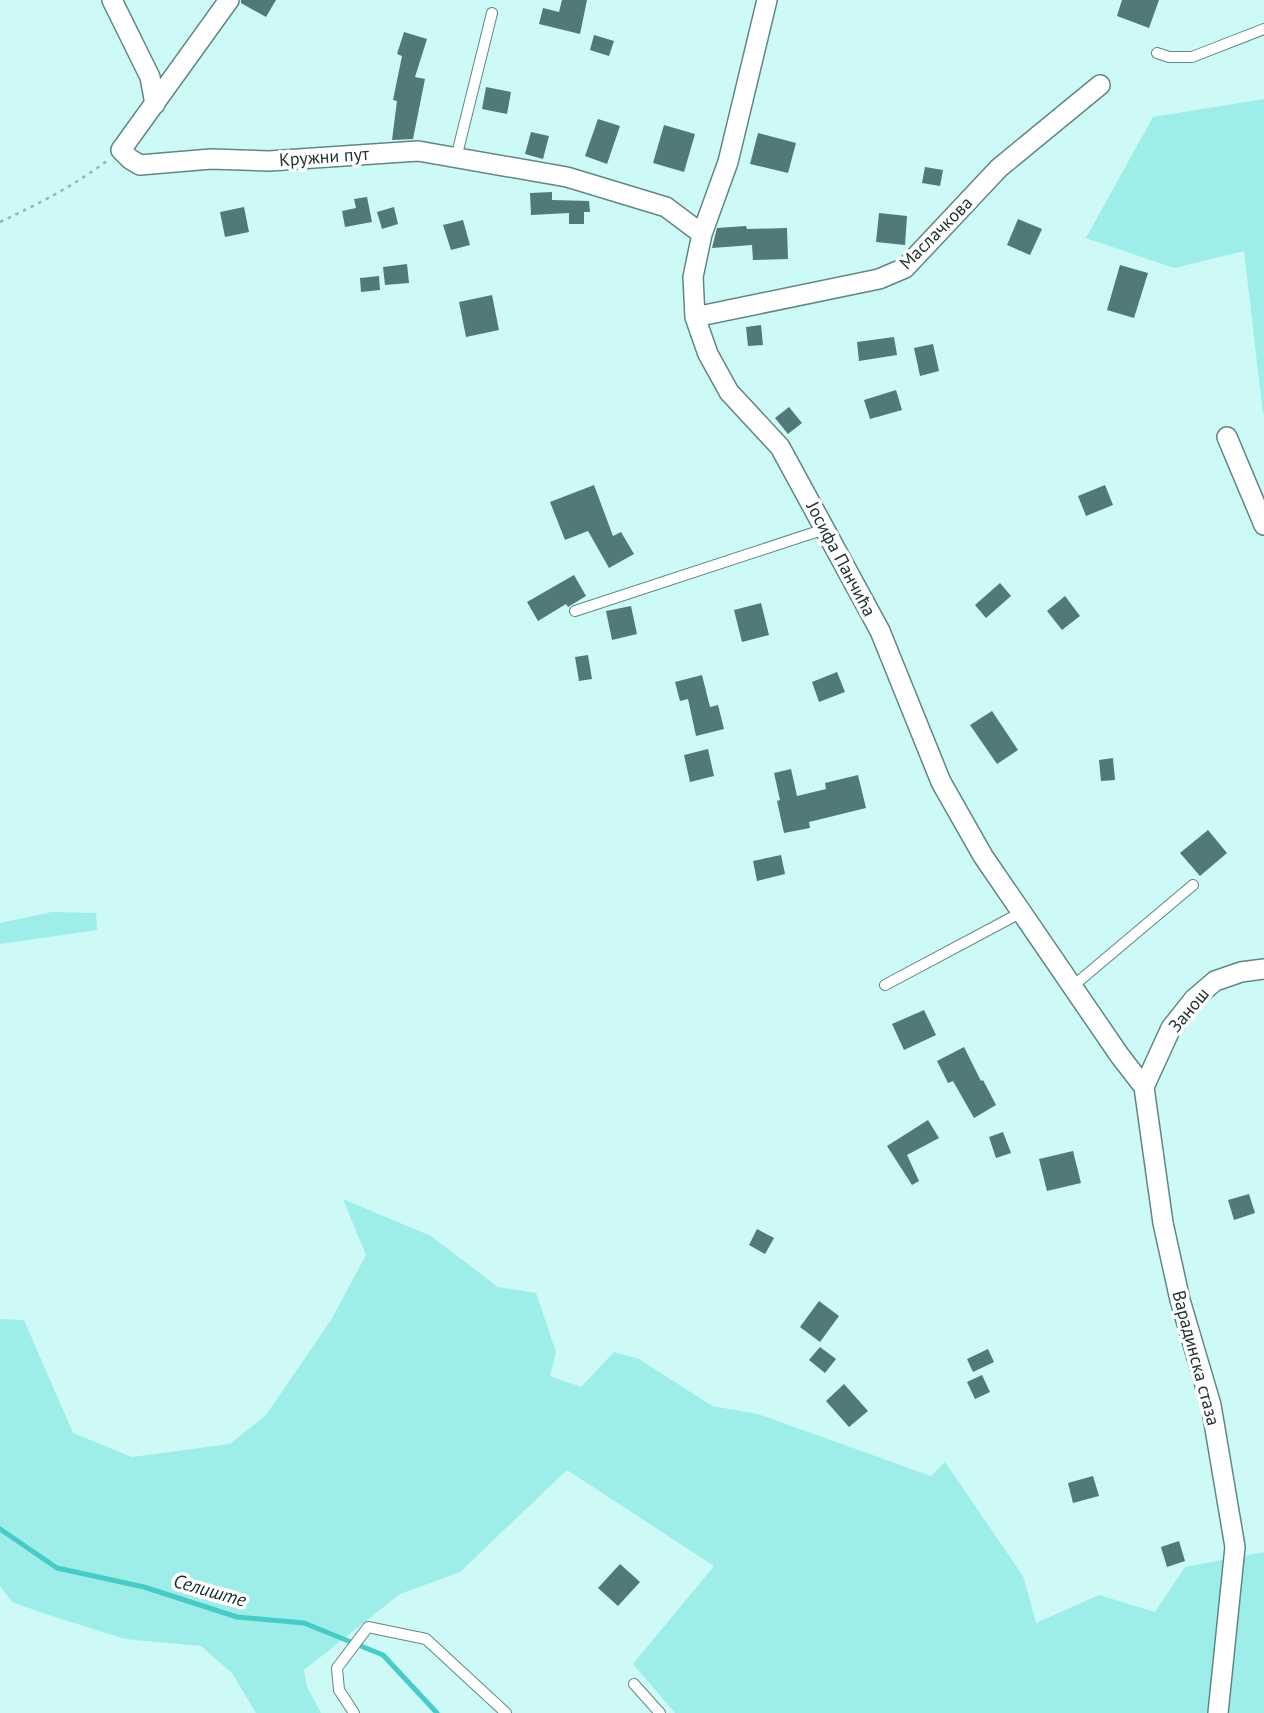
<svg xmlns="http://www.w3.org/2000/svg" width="1264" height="1713" font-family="'PT Sans',sans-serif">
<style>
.green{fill:#9deee9}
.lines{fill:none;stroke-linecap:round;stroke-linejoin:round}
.stream{stroke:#48cbc6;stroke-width:5}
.building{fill:#517977}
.service-casing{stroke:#5f8785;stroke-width:12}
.minor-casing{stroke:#5f8785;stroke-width:22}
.path{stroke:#94b7b4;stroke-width:2.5;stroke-dasharray:3.5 5;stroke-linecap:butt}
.service{stroke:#fff;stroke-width:10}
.minor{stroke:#fff;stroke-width:19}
.labels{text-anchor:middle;stroke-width:7;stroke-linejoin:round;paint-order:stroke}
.street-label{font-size:18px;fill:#233433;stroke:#fff}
.water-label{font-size:19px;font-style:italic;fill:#182e2d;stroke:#fff}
</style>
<rect width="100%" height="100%" fill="#cdf9f6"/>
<!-- green -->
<path class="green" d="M1264,99V413L1263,414L1244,251L1174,268L1086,238L1153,117Z
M52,912L96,913L97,930L0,944V923Z
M343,1199L431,1236L498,1287L536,1293L556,1352L550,1376L581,1387L614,1352L639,1359L712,1406L758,1414L931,1476L945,1462L1023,1576L1036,1623L1099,1595L1155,1612L1185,1567L1264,1552V1713H675L633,1664L714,1566L567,1470L460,1572L400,1594L304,1670L307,1687L321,1713H256L232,1673L201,1646L125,1639L49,1615L12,1602L0,1586V1319L24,1320L73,1433L132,1457L230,1444L266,1415L331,1320L366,1255Z"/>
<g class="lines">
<!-- stream -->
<path class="stream" d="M0,1529L57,1568L144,1587L237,1617L304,1623L383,1655L437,1713"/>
</g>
<!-- building -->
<path class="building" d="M241,0H276L266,17L241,3Z
M562,0H587L580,34L539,24L543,8L559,12Z
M1122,0H1159L1149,28L1117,16Z
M404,32L427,39L415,77L425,79L413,139L392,140L397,101L393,100L402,56L397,54Z
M594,35L614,41L609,56L590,50Z
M486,87L511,92L507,114L482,109Z
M598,119L620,126L607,164L585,156Z
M664,125L695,134L684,172L653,163Z
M531,132L549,136L543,159L525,154Z
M758,133L796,143L788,173L750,164Z
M925,167L943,170L940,186L922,183Z
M552,192V200L589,201L590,212H584V224H569V213L531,215L530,193Z
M367,197L372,222L345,227L342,211L356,208L354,199Z
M244,207L249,232L225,237L220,212Z
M394,207L398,224L382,229L377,212Z
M879,213L907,216L905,245L876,242Z
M1018,219L1042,229L1030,255L1007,245Z
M463,220L470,245L451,250L443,225Z
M746,226L747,229L787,228L788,259L753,260L752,245L712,248L717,228Z
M407,264L409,283L385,285L383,267Z
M1120,265L1148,273L1134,318L1107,310Z
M379,276L380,290L361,292L360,278Z
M492,295L499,330L466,337L459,302Z
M761,325L763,345L748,346L746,327Z
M894,337L897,355L859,361L857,342Z
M933,344L939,371L920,376L914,348Z
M896,390L902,410L870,419L864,400Z
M789,407L802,423L788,434L775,418Z
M594,485L613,536L621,532L634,554L609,568L588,531L565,540L550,502Z
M1105,485L1113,505L1086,516L1078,496Z
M574,575L586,596L568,607L566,604L538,621L527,602Z
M1000,583L1011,596L986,618L975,605Z
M1065,596L1080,616L1062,630L1047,611Z
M761,603L769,635L742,642L734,610Z
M631,606L637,634L612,640L606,611Z
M588,655L592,679L579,681L575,657Z
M837,672L845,692L819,702L812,682Z
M702,675L710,707L718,705L724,729L696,736L688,699L680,701L675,682Z
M992,711L1018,750L997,764L970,725Z
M708,749L714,776L690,782L684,755Z
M1113,758L1115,780L1101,781L1099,760Z
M791,769L797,796L826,789L825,783L858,775L866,808L809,822L810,828L784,833L777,801L780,800L774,773Z
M1208,830L1227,853L1200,876L1180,853Z
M781,855L785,874L757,881L753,861Z
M924,1010L936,1035L904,1050L892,1024Z
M964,1047L981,1081L983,1080L996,1105L974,1118L953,1081L948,1083L937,1061Z
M928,1120L939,1138L907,1155L919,1181L912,1185L887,1146Z
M1003,1132L1011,1153L996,1158L989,1137Z
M1073,1151L1081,1183L1047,1191L1039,1159Z
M1249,1194L1255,1213L1234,1220L1228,1200Z
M757,1229L774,1238L765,1254L749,1245Z
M819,1301L839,1316L820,1342L800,1327Z
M820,1347L836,1359L825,1373L809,1360Z
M988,1349L994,1362L973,1372L967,1359Z
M982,1375L990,1392L975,1399L967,1382Z
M844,1384L868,1411L849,1427L826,1401Z
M1093,1476L1099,1496L1073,1503L1068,1483Z
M1179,1541L1185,1561L1167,1567L1161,1547Z
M620,1564L640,1582L618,1606L598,1588Z"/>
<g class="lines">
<!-- service casing -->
<g class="service-casing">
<path id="service" d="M1157,53L1169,57H1192L1264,29
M456,158L492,13
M575,611L825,529
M885,985L1022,912
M1073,986L1193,885
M634,1684L660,1713
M354,1713L339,1690L337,1668L368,1627L426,1639L506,1713"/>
</g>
<!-- minor casing -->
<g class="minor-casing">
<path id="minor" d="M112,0L150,77L155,104
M229,0L121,150L130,159L140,165L211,159L269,161L418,151L567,177L666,207L702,234
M767,0L728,162L702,234L693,277L695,317L708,354L729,392L780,447L880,631L941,782L983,856L1120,1056L1144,1087
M695,317L879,279L905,268L999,168L1100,85
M1227,437L1264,525
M1218,1713L1235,1547L1211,1405L1180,1300L1163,1223L1144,1087L1171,1028L1194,999L1215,981L1241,972L1264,969"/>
</g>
<!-- path -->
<path class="path" d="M0,222C38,204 74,186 108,160"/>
<!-- service -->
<use href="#service" class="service"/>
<!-- minor -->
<use href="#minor" class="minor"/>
</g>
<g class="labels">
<!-- street labels -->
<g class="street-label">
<text transform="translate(324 157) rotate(-4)" y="6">Кружни пут</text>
<text transform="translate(936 233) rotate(-45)" y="6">Маслачкова</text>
<text transform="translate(841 559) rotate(62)" y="6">Јосифа Панчића</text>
<text transform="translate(1189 1010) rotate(-50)" y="6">Занош</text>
<text transform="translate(1196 1358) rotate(75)" y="6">Варадинска стаза</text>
</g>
<!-- water labels -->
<g class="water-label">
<text transform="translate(210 1590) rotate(16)" y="7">Селиште</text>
</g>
</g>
</svg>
